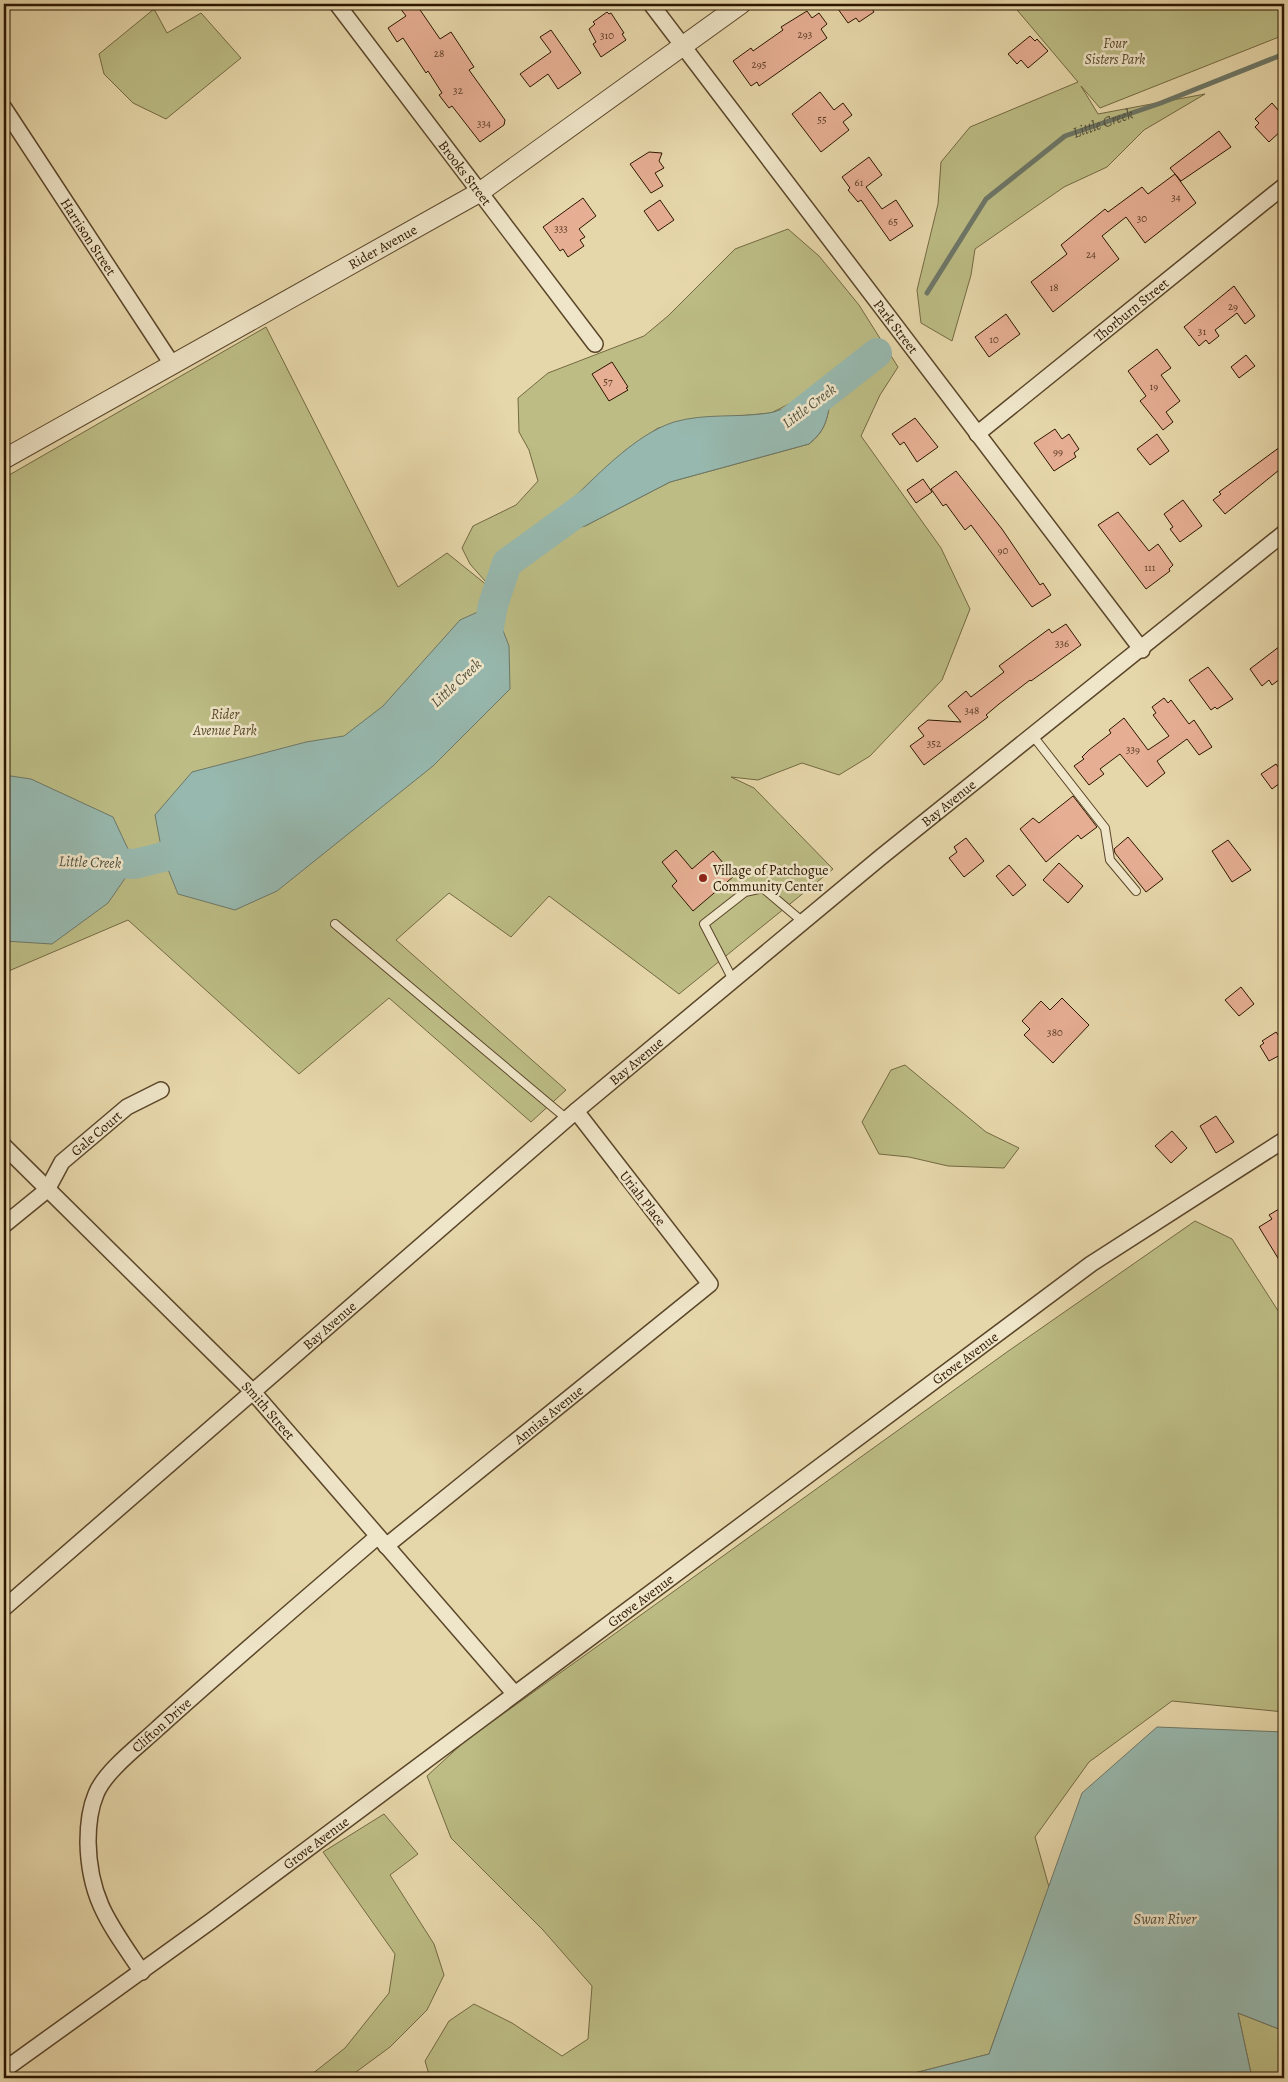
<svg xmlns="http://www.w3.org/2000/svg" width="1288" height="2082" font-family="Alegreya,serif">
<style>
.green{fill:#bcbc84;stroke:#746942;fill-rule:evenodd}
.water{fill:#97b8ae;stroke:#6d7768}
.lines{fill:none;stroke-linecap:round;stroke-linejoin:round}
.stream{stroke:#6d7768;stroke-width:5}
.river{stroke:#97b8ae;stroke-width:30}
.building{fill:#e6ae93;stroke:#2d1600}
.service-casing{stroke:#5b462a;stroke-width:10}
.minor-casing{stroke:#5b462a;stroke-width:18}
.tertiary-casing{stroke:#5b462a;stroke-width:21}
.service{stroke:#efe5c8;stroke-width:8}
.minor{stroke:#efe5c8;stroke-width:15}
.tertiary{stroke:#efe5c8;stroke-width:19}
.poi-dot{fill:#8f2418;stroke:#efe5c8;stroke-width:2}
.labels{text-anchor:middle;stroke-width:5;stroke-linejoin:round;paint-order:stroke}
.number-label{font-size:11px;fill:#5b3c25}
.park-label{font-size:14px;font-style:italic;fill:#584828;stroke:#efe5c8}
.street-label{font-size:14px;fill:#2d1600;stroke:#efe5c8}
.poi-label{font-size:14px;fill:#2d1600;stroke:#efe5c8;text-anchor:start}
.water-label{font-size:15px;font-style:italic;fill:#524f3d;stroke:#efe5c8}
</style>
<rect width="100%" height="100%" fill="#e6d7aa"/>
<filter id="stains"><feTurbulence type="fractalNoise" baseFrequency=".004" numOctaves="4"/><feColorMatrix values="0 0 0 0 .2 0 0 0 0 .09 0 0 0 0 .02 0 0 0 .5 -.17"/></filter>
<radialGradient id="worn" r=".72"><stop offset=".6" stop-color="#630" stop-opacity="0"/><stop offset="1" stop-color="#630" stop-opacity=".3"/></radialGradient>
<!-- green -->
<path class="green" d="M1012,4H1275L1284,14V35L1100,108L1081,86L1098,114L1205,94L1144,130L1107,167L1064,187L975,249L971,275L952,341L921,323L917,290L938,204L941,162L970,127L1078,82Z
M154,9L167,33L201,13L241,58L166,119L133,103L104,74L99,54Z
M788,229L819,256L859,305L898,367L880,395L861,436L941,548L970,609L942,680L870,756L839,775L802,763L758,780L731,777L754,788L833,869L679,994L549,896L511,937L449,893L396,940L566,1090L531,1122L389,998L299,1074L128,920L4,973V478L266,327L398,587L447,553L493,590L470,564L462,548L473,526L516,505L538,481L529,450L519,432L518,398L548,373L644,336L668,316L735,249ZM821,388L831,400C826,421 826,430 809,444L670,482L585,526L562,509L626,450L658,428L738,416L771,413Z
M905,1065L986,1132L1019,1148L1004,1168L948,1166L909,1157L879,1154L862,1122L891,1070Z
M1195,1221L1232,1239L1284,1320V1712L1172,1701L1089,1762L1035,1837L1049,1887L989,2054L895,2078H430L425,2061L449,2021L474,2004L512,2023L562,2056L588,2039L592,1986L543,1930L451,1838L427,1776L464,1742L1007,1352Z
M384,1814L418,1854L390,1875L434,1944L444,1975L427,2010L390,2047L348,2078H307L345,2048L389,1993L395,1954L323,1852Z
M1238,2013L1284,2031V2078H1252Z"/>
<!-- water -->
<path class="water" d="M821,388L831,400C826,422 826,429 809,444L670,482L585,526L561,533L562,509C593,480 633,435 674,422C705,413 737,418 769,413C784,411 807,395 821,388Z
M493,605L509,646L510,689L433,766L277,891L235,910L178,894L163,857L155,815L192,772L306,742L344,736L383,706L460,620Z
M4,775L31,779L113,817L135,864L108,903L52,944L4,941Z
M1157,1727L1284,1732V2031L1238,2013L1252,2078H895L989,2054L1082,1793Z"/>
<g class="lines">
<!-- stream -->
<path class="stream" id="s1" d="M927,293L986,199L1065,136L1161,103L1284,54"/>
<!-- river -->
<path class="river" d="M793,419L877,353
M486,644L493,605L507,563L594,500
M94,862L135,864L163,857L202,841"/>
</g>
<!-- building -->
<path class="building" d="M397,4H416L440,39L451,32L474,67L469,70L505,120L504,125L480,142L452,106L449,108L439,95L442,93L428,71L426,73L403,38L397,42L388,28L406,16Z
M845,4H876L871,7L874,12L859,22L856,18L848,23L838,9Z
M807,11L812,18L819,13L827,24L821,29L827,38L759,86L757,82L751,86L733,61L751,48L753,51L783,30L781,27Z
M607,12L609,14L611,13L624,33L622,34L626,40L601,57L593,44L596,42L589,29L595,24L593,22Z
M551,30L581,73L558,89L548,74L530,87L520,74L551,52L540,37Z
M1030,36L1035,41L1037,39L1048,51L1028,68L1021,60L1017,64L1008,54Z
M820,92L834,110L843,103L852,115L843,122L849,130L821,152L792,114Z
M1272,103L1284,117V128L1269,142L1255,127L1259,123L1255,119Z
M1219,131L1231,147L1181,181L1170,168Z
M649,152L662,153L659,161L664,168L655,173L663,186L651,193L630,164Z
M869,157L882,175L866,187L882,209L896,200L913,226L890,241L861,200L858,202L848,190L850,188L842,177Z
M1175,174L1196,203L1145,243L1126,217L1102,236L1119,259L1053,312L1031,282L1067,254L1061,245L1105,209L1108,212L1142,187L1148,194Z
M583,198L596,216L579,229L585,237L580,240L584,246L568,257L563,249L560,251L543,227Z
M660,200L674,220L658,231L644,211Z
M1234,286L1255,316L1245,324L1237,313L1215,330L1219,336L1209,344L1206,340L1199,346L1184,327Z
M1006,314L1020,334L989,357L975,337Z
M1157,349L1171,368L1161,375L1180,401L1166,412L1173,422L1163,430L1140,401L1146,396L1128,371Z
M1246,355L1255,366L1239,378L1231,367Z
M612,362L628,387L626,388L628,390L609,401L592,374Z
M915,418L938,447L917,462L904,442L900,445L892,434Z
M1055,429L1062,439L1069,434L1079,449L1074,453L1076,457L1054,471L1034,443Z
M1157,434L1169,451L1150,465L1137,449Z
M1284,444V466L1225,514L1213,500L1221,494L1219,492Z
M956,471L1002,529L1040,585L1043,583L1051,595L1032,607L971,525L965,530L946,504L943,506L931,489Z
M923,479L932,492L916,503L907,490Z
M1183,500L1202,526L1180,542L1170,529L1173,527L1164,514Z
M1118,512L1149,551L1158,544L1173,565L1169,569L1170,571L1146,589L1098,525Z
M1066,624L1081,645L1031,681L1030,680L999,704L986,715L988,717L924,765L910,746L924,736L918,728L928,720L961,722L948,706L966,691L971,697L1004,672L999,666L1049,629L1052,633Z
M1284,643V676L1272,685L1269,680L1262,686L1250,669Z
M1208,667L1233,699L1217,709L1215,707L1211,710L1189,680Z
M1164,698L1168,703L1171,700L1189,724L1194,720L1212,747L1199,755L1187,739L1157,761L1165,773L1147,787L1120,754L1100,769L1104,774L1089,785L1074,766L1084,759L1082,757L1089,750L1111,733L1109,730L1124,718L1148,750L1169,736L1153,715L1156,713L1152,707Z
M1276,764L1284,775V780L1272,789L1261,774Z
M1073,796L1097,827L1081,839L1078,835L1046,862L1020,829L1033,818L1039,823Z
M1128,837L1163,879L1146,892L1115,853L1114,849Z
M966,838L984,861L964,877L949,858L957,852L954,847Z
M1228,840L1251,870L1232,882L1212,851Z
M676,850L692,869L713,851L734,876L693,911L672,886L677,881L662,862Z
M1059,863L1083,886L1068,903L1043,880Z
M1009,865L1026,885L1013,896L996,876Z
M1241,987L1254,1004L1239,1016L1225,1000Z
M1062,998L1089,1025L1053,1063L1024,1035L1030,1029L1022,1021L1041,1001L1050,1010Z
M1276,1032L1284,1043V1053L1269,1061L1260,1046L1264,1043L1262,1041Z
M1216,1116L1234,1142L1216,1153L1200,1126Z
M1172,1131L1187,1148L1171,1163L1155,1146Z
M1284,1206V1268L1259,1227L1272,1219L1269,1215Z"/>
<g class="lines">
<!-- service casing -->
<g class="service-casing">
<path id="service" d="M1033,736L1105,828L1110,860L1136,891
M335,924L567,1119
M733,980L704,924L745,892L763,888L803,922"/>
</g>
<!-- minor casing -->
<g class="minor-casing">
<g id="minor">
<path id="s2" d="M337,4L595,344"/>
<path id="s3" d="M651,4L1142,650"/>
<path id="s4" d="M4,108L172,364"/>
<path id="s5" d="M977,434L1284,186"/>
<path id="s6" d="M4,1146L253,1392L514,1693"/>
<path id="s7" d="M4,1225L47,1190L62,1162L127,1107L161,1090"/>
<path id="s8" d="M386,1546L710,1284L576,1111"/>
<path id="s9" d="M4,1608L576,1111L881,857L1284,533"/>
<path id="s10" d="M142,1972C111,1926 89,1900 88,1842C88,1826 90,1808 96,1794C105,1771 140,1745 158,1728C230,1663 304,1600 377,1537"/>
<path id="s11" d="M4,2070L211,1921L1091,1264L1284,1140"/>
</g>
</g>
<!-- tertiary casing -->
<g class="tertiary-casing">
<g id="tertiary">
<path id="s12" d="M4,459L480,192L741,4"/>
</g>
</g>
<!-- service -->
<use href="#service" class="service"/>
<!-- minor -->
<use href="#minor" class="minor"/>
<!-- tertiary -->
<use href="#tertiary" class="tertiary"/>
</g>
<!-- markers -->
<circle class="poi-dot" cx="703" cy="878" r="5"/>
<g class="labels">
<!-- number labels -->
<g class="number-label">
<text x="805" y="38">293</text>
<text x="607" y="39">310</text>
<text x="439" y="57">28</text>
<text x="759" y="68">295</text>
<text x="458" y="94">32</text>
<text x="822" y="123">55</text>
<text x="484" y="127">334</text>
<text x="859" y="186">61</text>
<text x="1176" y="201">34</text>
<text x="1142" y="222">30</text>
<text x="893" y="225">65</text>
<text x="561" y="232">333</text>
<text x="1091" y="258">24</text>
<text x="1054" y="291">18</text>
<text x="1233" y="310">29</text>
<text x="1202" y="335">31</text>
<text x="994" y="343">10</text>
<text x="608" y="385">57</text>
<text x="1154" y="390">19</text>
<text x="1058" y="455">99</text>
<text x="1003" y="554">90</text>
<text x="1150" y="571">111</text>
<text x="1062" y="647">336</text>
<text x="972" y="714">348</text>
<text x="934" y="747">352</text>
<text x="1133" y="753">339</text>
<text x="1055" y="1036">380</text>
</g>
<!-- park labels -->
<g class="park-label">
<text x="1115" y="48">Four<tspan x="1115" dy="16">Sisters Park</tspan></text>
<text x="225" y="719">Rider<tspan x="225" dy="16">Avenue Park</tspan></text>
</g>
<!-- street labels -->
<g class="street-label">
<text dy="5" stroke="none"><textPath href="#s2" startOffset="212">Brooks Street</textPath></text>
<text dy="5" stroke="none"><textPath href="#s4" startOffset="154">Harrison Street</textPath></text>
<text dy="5" stroke="none"><textPath href="#s12" startOffset="434">Rider Avenue</textPath></text>
<text dy="5" stroke="none"><textPath href="#s5" startOffset="198">Thorburn Street</textPath></text>
<text dy="5" stroke="none"><textPath href="#s3" startOffset="405">Park Street</textPath></text>
<text dy="5" stroke="none"><textPath href="#s9" startOffset="1241">Bay Avenue</textPath></text>
<text dy="5" stroke="none"><textPath href="#s9" startOffset="836">Bay Avenue</textPath></text>
<text dy="5" stroke="none"><textPath href="#s7" startOffset="132">Gale Court</textPath></text>
<text transform="translate(643 1198) rotate(52)" y="5">Uriah Place</text>
<text dy="5" stroke="none"><textPath href="#s9" startOffset="431">Bay Avenue</textPath></text>
<text dy="5" stroke="none"><textPath href="#s11" startOffset="1196">Grove Avenue</textPath></text>
<text dy="5" stroke="none"><textPath href="#s6" startOffset="374">Smith Street</textPath></text>
<text dy="5" stroke="none"><textPath href="#s8" startOffset="209">Annias Avenue</textPath></text>
<text dy="5" stroke="none"><textPath href="#s11" startOffset="791">Grove Avenue</textPath></text>
<text dy="5" stroke="none"><textPath href="#s10" startOffset="288">Clifton Drive</textPath></text>
<text dy="5" stroke="none"><textPath href="#s11" startOffset="386">Grove Avenue</textPath></text>
</g>
<!-- poi labels -->
<g class="poi-label">
<text x="713" y="875">Village of Patchogue<tspan x="713" dy="16">Community Center</tspan></text>
</g>
<!-- water labels -->
<g class="water-label">
<text dy="5" stroke="none"><textPath href="#s1" startOffset="252">Little Creek</textPath></text>
<text transform="translate(809 406) rotate(-37)" y="5">Little Creek</text>
<text transform="translate(456 683) rotate(-43)" y="5">Little Creek</text>
<text transform="translate(90 862) rotate(2)" y="5">Little Creek</text>
<text x="1165" y="1924">Swan River</text>
</g>
</g>
<!-- margin -->
<rect width="1288" height="2082" fill="none" stroke="#e6d7aa" stroke-width="20"/>
<rect x="5" y="5" width="1278" height="2072" fill="none" stroke="#2d1600" stroke-width="2.5"/>
<rect x="10" y="10" width="1268" height="2062" fill="none" stroke="#2d1600"/>
<rect width="100%" height="100%" filter="url(#stains)"/>
<rect width="100%" height="100%" fill="url(#worn)"/>
</svg>
